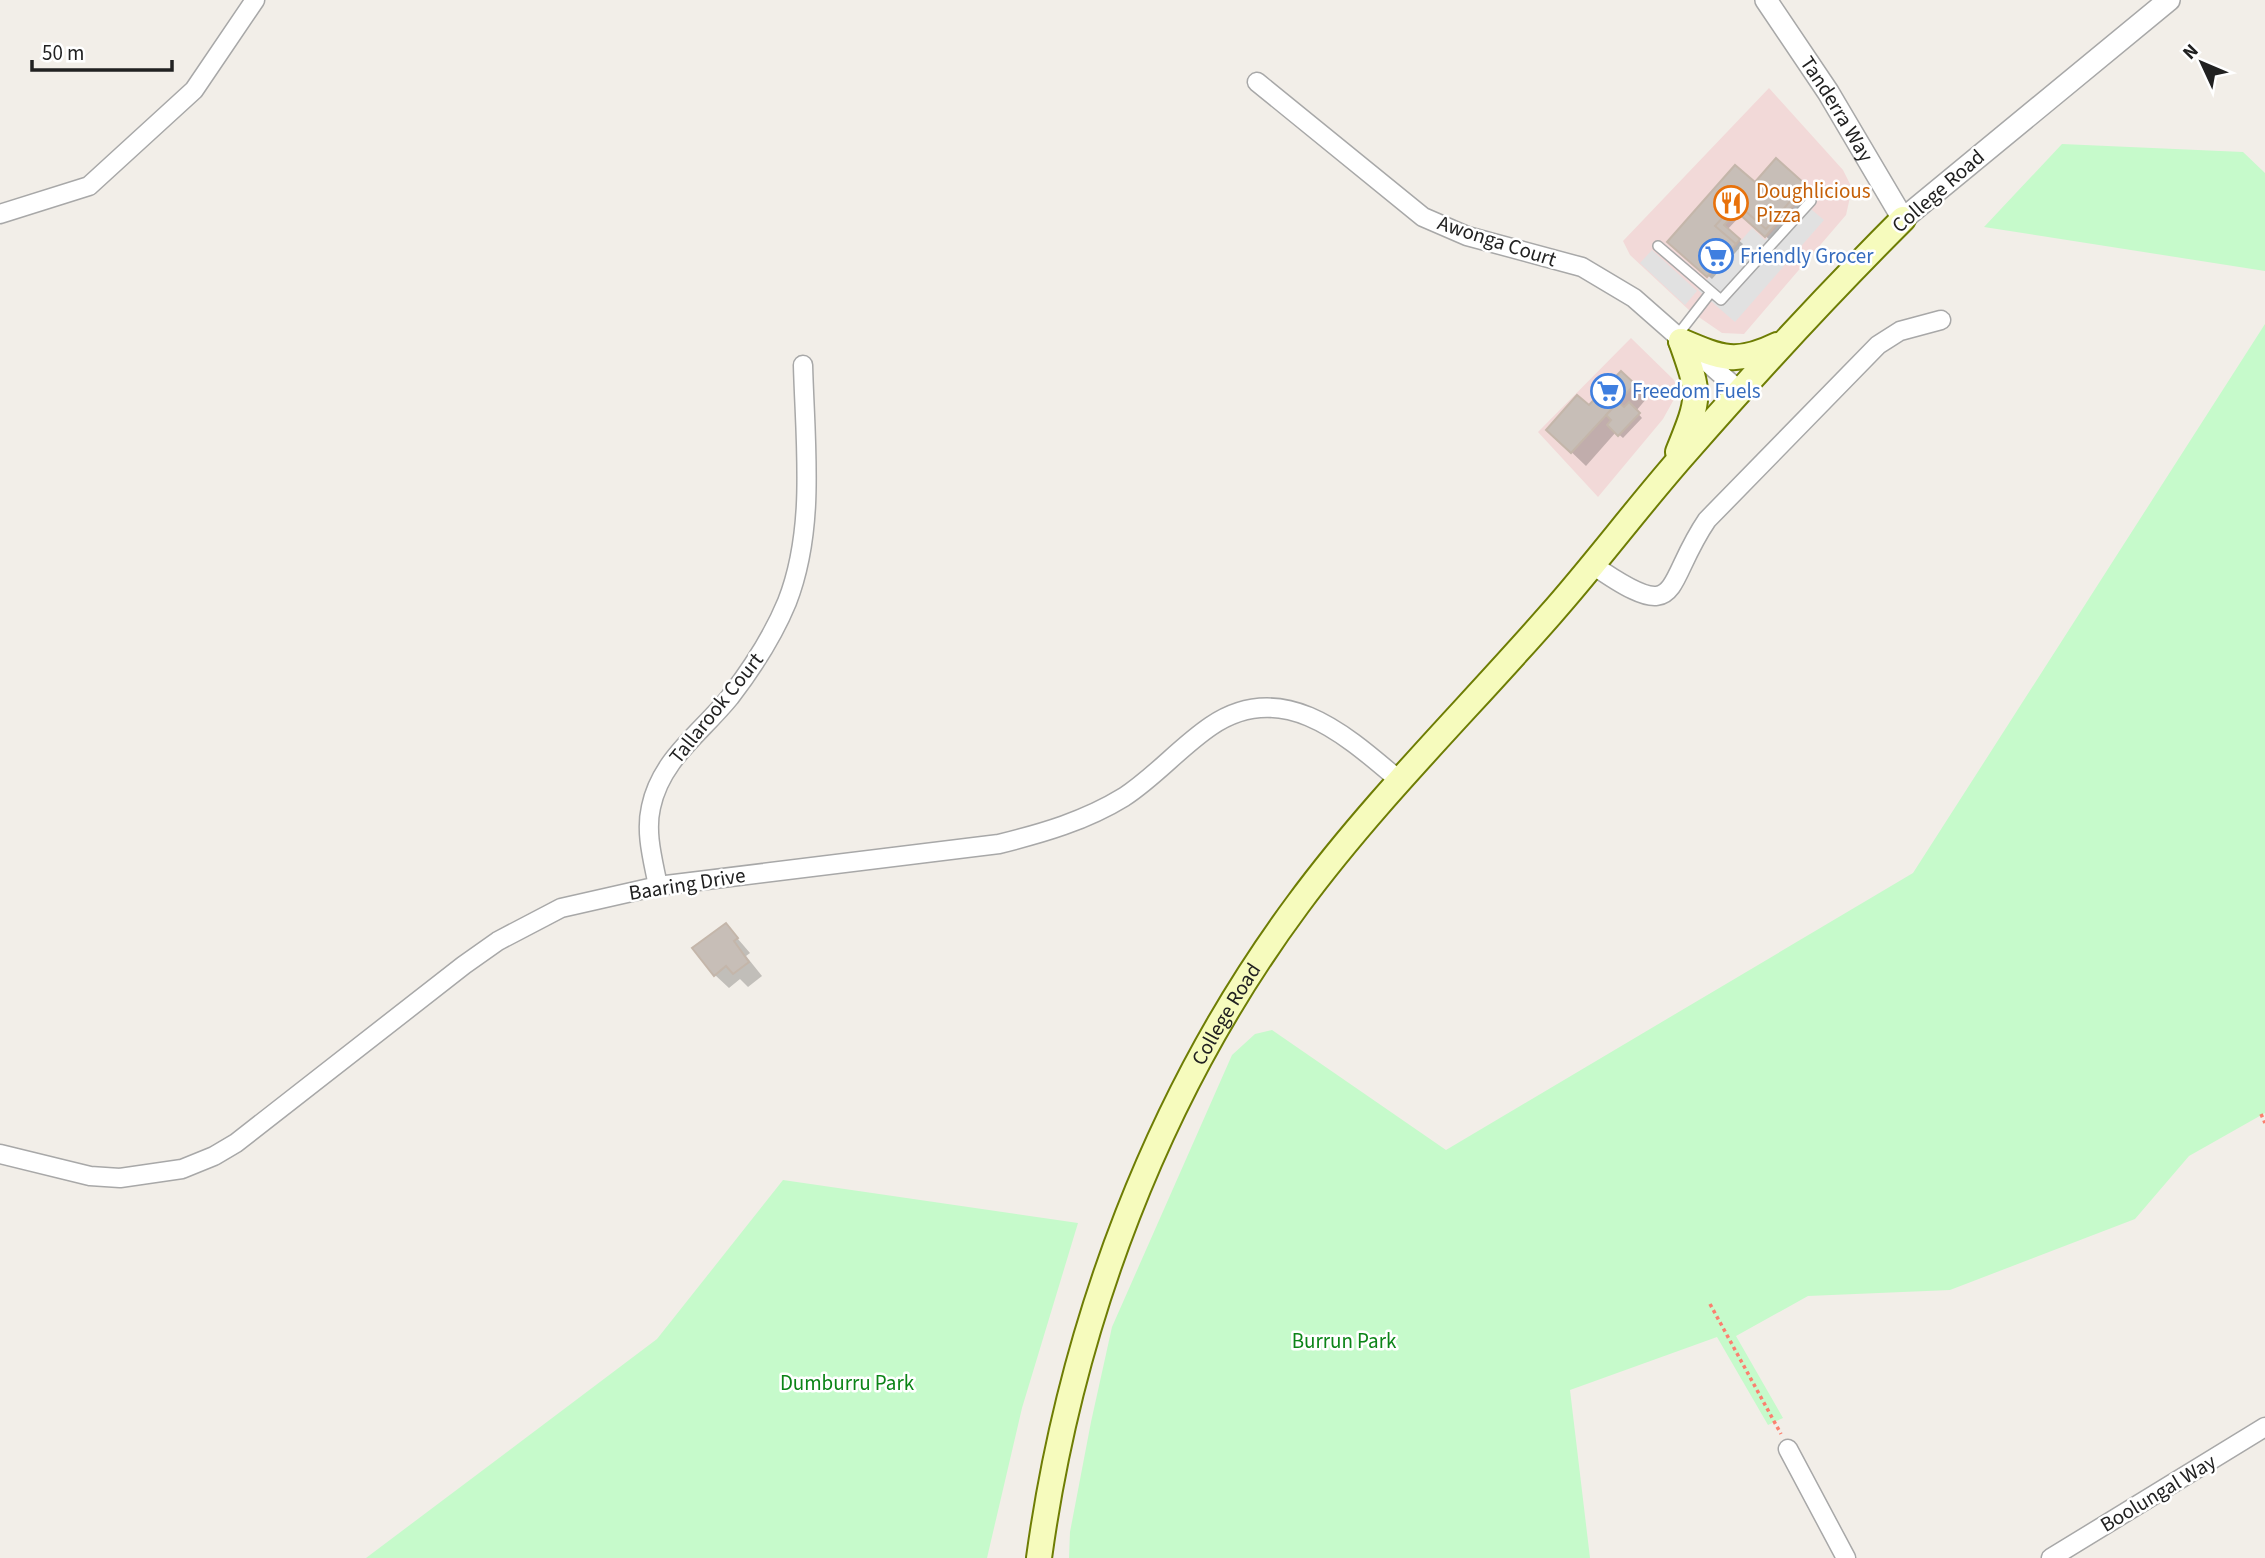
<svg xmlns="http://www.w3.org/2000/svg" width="2265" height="1558" font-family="'Source Sans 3',sans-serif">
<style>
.commercial{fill:#f2d9d8}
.park{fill:#c6facb}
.parking{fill:#e1e1e1}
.shadow{fill:#0003}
.building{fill:#c7beb7;stroke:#c4b6aa;stroke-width:2}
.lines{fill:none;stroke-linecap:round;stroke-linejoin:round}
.service-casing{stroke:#a8a8a8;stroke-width:12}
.minor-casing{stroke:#a8a8a8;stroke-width:21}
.tertiary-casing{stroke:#a8a8a8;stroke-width:24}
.secondary-casing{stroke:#6e7d04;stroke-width:28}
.path{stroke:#fb806f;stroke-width:3.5;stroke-dasharray:3.5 3.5;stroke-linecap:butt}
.service{stroke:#fff;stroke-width:9}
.minor{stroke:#fff;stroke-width:18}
.tertiary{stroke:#fff;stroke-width:21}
.secondary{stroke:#f6fbbd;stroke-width:24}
.labels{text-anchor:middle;stroke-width:5;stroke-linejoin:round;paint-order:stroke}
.street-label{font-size:21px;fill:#212121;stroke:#fff}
.food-label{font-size:21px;fill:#c56008;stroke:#fff;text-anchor:start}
.shop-label{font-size:21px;fill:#366cbe;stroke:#fff;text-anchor:start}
.park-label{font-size:21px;fill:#0b8417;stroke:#fff}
</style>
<rect width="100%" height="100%" fill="#f2eee8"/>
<!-- commercial -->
<path class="commercial" d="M1769,88L1843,170L1852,188L1846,215L1744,334L1722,333L1690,311L1630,255L1623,241Z
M1631,338L1674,380L1678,392L1663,419L1598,497L1538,432Z"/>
<!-- park -->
<path class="park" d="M2062,144L2243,152L2265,173V271L1984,227Z
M2265,324V1113L2189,1156L2135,1219L1950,1290L1808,1296L1736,1336L1783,1418L1768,1425L1717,1337L1570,1390L1590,1558H1069L1070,1532L1091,1422L1112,1327L1232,1055L1255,1034L1272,1030L1446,1150L1913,873Z
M783,1180L1078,1223L1022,1408L987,1558H366L657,1339Z"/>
<!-- parking -->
<path class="parking" d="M1800,200L1824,220L1735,322L1698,290L1752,228L1765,240Z
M1652,250L1697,291L1685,305L1640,263Z"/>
<!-- shadow -->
<path class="shadow" d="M1776,160L1812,192L1770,240L1741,215L1727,230L1743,244L1712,279L1669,241L1755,185Z
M1634,385L1647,398L1636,411L1642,418L1623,438L1616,432L1586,466L1562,443L1589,408Z
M726,925L750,953L746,956L762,976L748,987L740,979L729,988L715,975Z"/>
<!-- building -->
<path class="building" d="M1776,158L1805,184L1766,229L1736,203L1715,226L1736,244L1707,277L1667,242L1735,165L1755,182Z
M1805,184L1809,187L1765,237L1737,212L1724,225L1740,239L1736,244L1715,226L1736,203L1766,229Z
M1621,371L1635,384L1571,453L1546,430L1577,395L1589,405Z
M1618,402L1624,407L1629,402L1640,413L1618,436L1607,425L1611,420L1606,415Z
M726,923L738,938L734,941L749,962L733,974L726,966L714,976L692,948Z"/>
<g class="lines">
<!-- service casing -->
<g class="service-casing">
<path id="service" d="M1658,246L1721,300L1811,201
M1676,337L1711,292"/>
</g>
<!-- minor casing -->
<g class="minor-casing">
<path id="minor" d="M1257,82L1423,217L1467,236L1582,267L1634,298L1741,392
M0,214L89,186L194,90L255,0
M1593,565C1684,628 1662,586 1707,520L1878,345L1900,331L1941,320
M658,886C653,860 645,833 651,807C661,759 701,733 730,697C753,667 773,636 787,602C816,528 805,443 803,365
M0,1154L90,1176L120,1178L182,1169L214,1156L236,1143L464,965L498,941L561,908L658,886L999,844C1043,833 1085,821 1124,797C1156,776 1180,747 1211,726C1283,677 1347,736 1400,781
M1788,1449L1846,1558
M2051,1558L2265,1427"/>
</g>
<!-- tertiary casing -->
<g class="tertiary-casing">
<g id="tertiary">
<path id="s1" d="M1766,0L1828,92L1903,219L2169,0"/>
</g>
</g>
<!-- secondary casing -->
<g class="secondary-casing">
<g id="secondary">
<path d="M1681,341C1721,358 1736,365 1777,345"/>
<path d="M1678,452C1700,397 1701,397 1681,341"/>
<path id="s2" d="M1039,1558C1071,1325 1157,1094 1298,904C1374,801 1466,711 1550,615C1597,562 1639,505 1686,452C1756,372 1828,294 1903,219"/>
</g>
</g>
<!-- path -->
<path class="path" d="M2261,1114L2265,1123
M1710,1304L1781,1434"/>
<!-- service -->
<use href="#service" class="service"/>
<!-- minor -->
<use href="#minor" class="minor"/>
<!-- tertiary -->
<use href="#tertiary" class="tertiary"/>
<!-- secondary -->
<use href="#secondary" class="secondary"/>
</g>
<!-- icons -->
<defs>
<g id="restaurant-ring" transform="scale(1.75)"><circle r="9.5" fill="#fff" stroke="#e8710a" stroke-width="1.5"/><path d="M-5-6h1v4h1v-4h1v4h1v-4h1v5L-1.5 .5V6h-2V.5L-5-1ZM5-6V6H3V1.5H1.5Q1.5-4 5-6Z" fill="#e8710a"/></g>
<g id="supermarket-ring" transform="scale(1.75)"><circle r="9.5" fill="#fff" stroke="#3f7fe0" stroke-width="1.5"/><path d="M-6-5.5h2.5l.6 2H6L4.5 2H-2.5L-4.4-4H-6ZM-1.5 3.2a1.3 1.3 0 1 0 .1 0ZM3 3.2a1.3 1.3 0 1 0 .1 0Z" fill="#3f7fe0"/></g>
</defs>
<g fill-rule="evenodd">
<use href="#restaurant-ring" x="1731" y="203"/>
<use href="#supermarket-ring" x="1716" y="256"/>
<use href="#supermarket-ring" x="1608" y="391"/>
</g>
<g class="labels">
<!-- street labels -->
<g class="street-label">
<text dy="7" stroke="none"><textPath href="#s1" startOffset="130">Tanderra Way</textPath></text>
<text transform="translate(1938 191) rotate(-41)" y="7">College Road</text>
<text transform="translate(1497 241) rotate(18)" y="7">Awonga Court</text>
<text transform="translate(716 708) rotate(-51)" y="7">Tallarook Court</text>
<text transform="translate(687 884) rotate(-9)" y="7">Baaring Drive</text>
<text dy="7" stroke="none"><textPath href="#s2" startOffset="579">College Road</textPath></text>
<text transform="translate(2158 1493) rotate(-31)" y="7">Boolungal Way</text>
</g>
<!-- food labels -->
<g class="food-label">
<text x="1756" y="198">Doughlicious<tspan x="1756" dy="24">Pizza</tspan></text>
</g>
<!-- shop labels -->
<g class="shop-label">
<text x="1740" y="263">Friendly Grocer</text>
<text x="1632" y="398">Freedom Fuels</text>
</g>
<!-- park labels -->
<g class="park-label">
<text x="1344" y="1348">Burrun Park</text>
<text x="847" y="1390">Dumburru Park</text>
</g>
</g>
<!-- north arrow -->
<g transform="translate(2202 63) rotate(314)" stroke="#ffffff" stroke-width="5" paint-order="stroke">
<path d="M0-5L12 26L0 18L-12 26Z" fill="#212121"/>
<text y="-10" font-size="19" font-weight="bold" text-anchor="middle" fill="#212121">N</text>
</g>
<!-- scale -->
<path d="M32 60v10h140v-10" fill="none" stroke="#212121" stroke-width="3.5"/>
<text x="42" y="60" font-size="21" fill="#212121" stroke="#ffffff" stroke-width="5" paint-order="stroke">50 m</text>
</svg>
